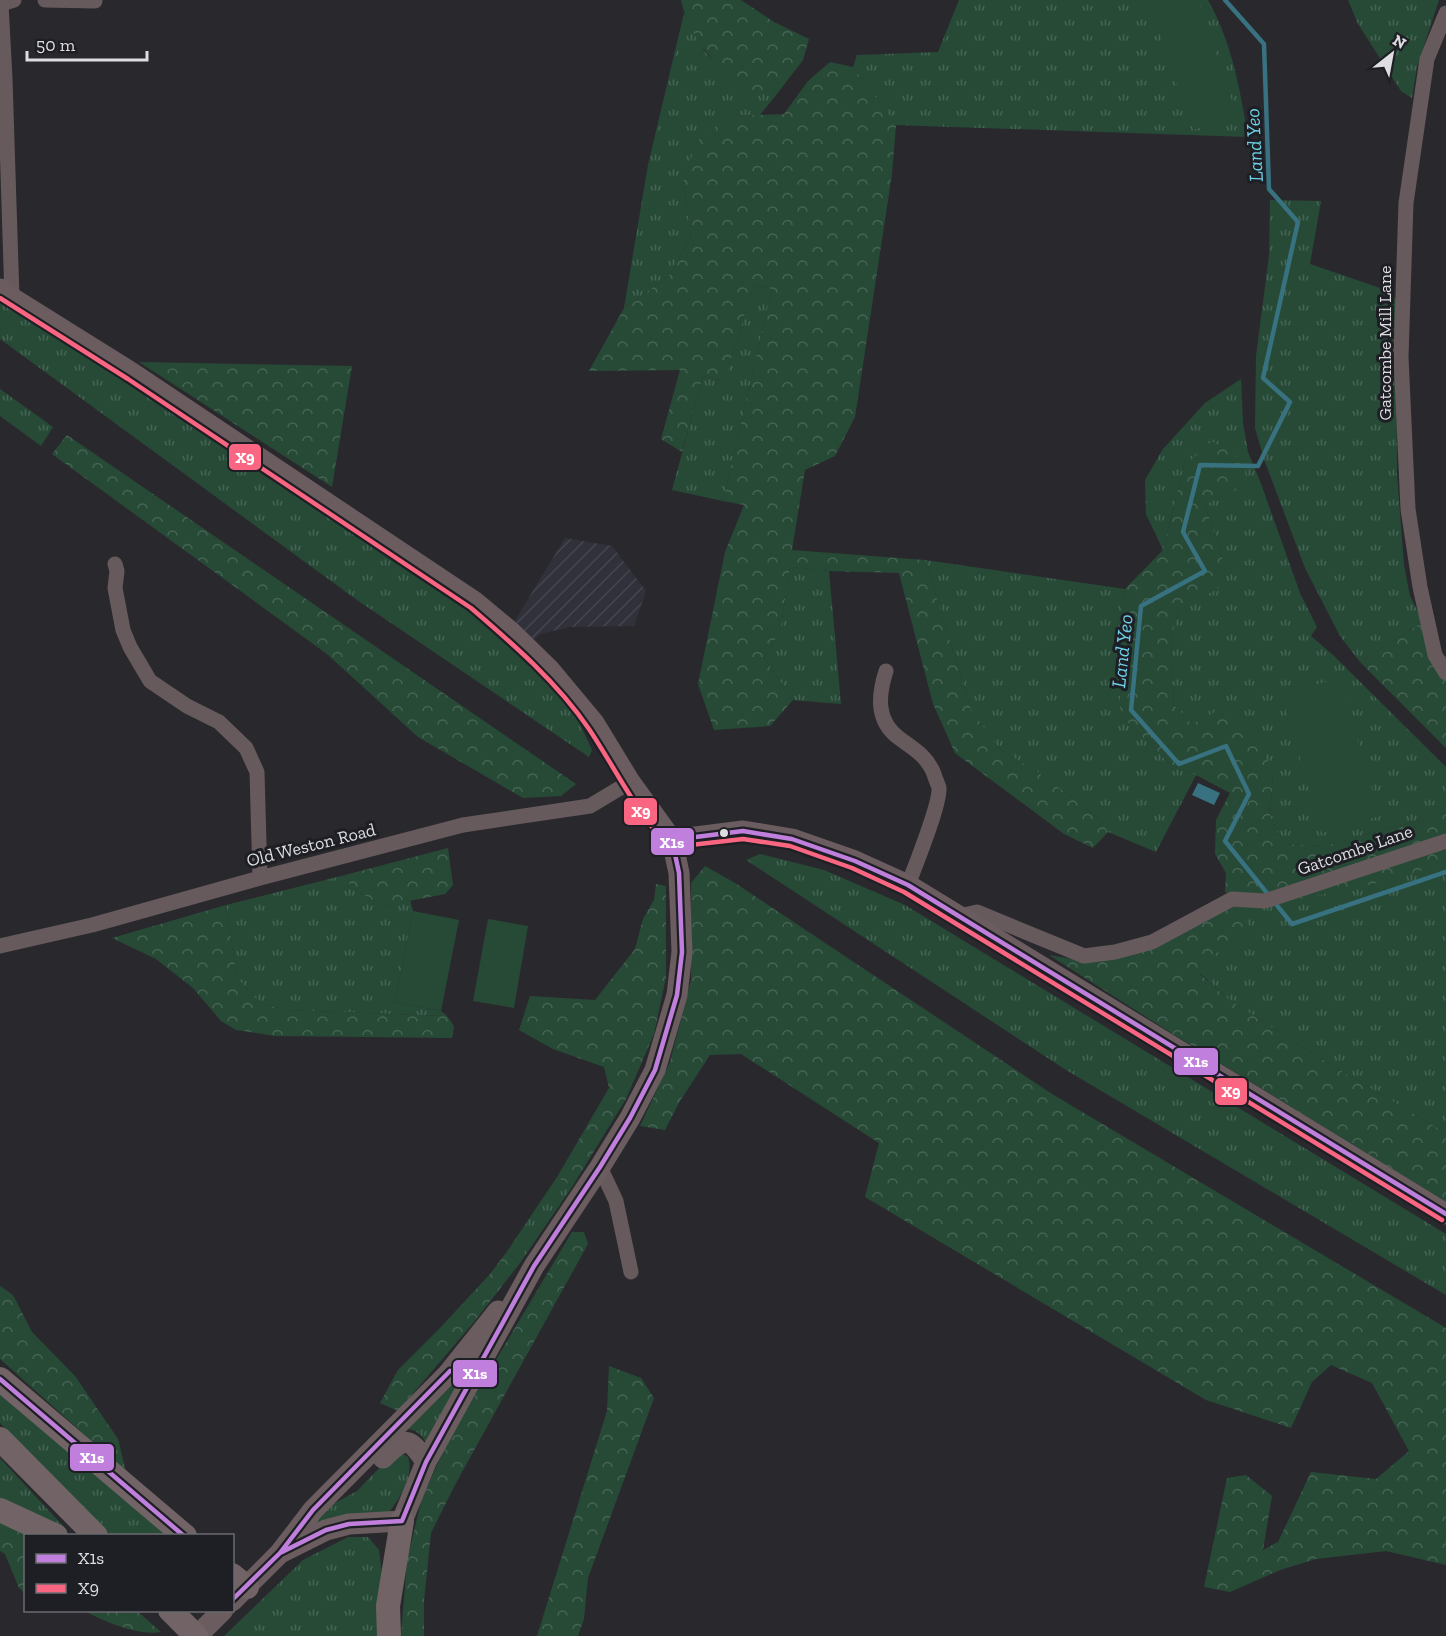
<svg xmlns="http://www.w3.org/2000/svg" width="1446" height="1636" font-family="'Zilla Slab',serif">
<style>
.industrial{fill:url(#industrial-furrows)}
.grass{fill:url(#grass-tufts)}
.forest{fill:url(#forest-crowns)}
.garden{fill:#274a37}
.water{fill:#38717f}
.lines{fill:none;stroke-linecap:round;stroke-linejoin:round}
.stream{stroke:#38717f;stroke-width:4.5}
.street{stroke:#675a5d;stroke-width:15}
.secondary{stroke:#6a5c5f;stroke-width:21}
.primary{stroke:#726466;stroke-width:24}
.bus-1-casing{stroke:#1e1f24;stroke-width:9}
.bus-2-casing{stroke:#1e1f24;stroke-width:9}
.bus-1{stroke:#c07fdc;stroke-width:4.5}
.bus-2{stroke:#fa6682;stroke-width:4.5}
.bus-dot{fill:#dedee2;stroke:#1e1f24;stroke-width:2}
.labels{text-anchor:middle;stroke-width:6;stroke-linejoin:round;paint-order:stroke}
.street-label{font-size:18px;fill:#dedee2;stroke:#1e1f24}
.water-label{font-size:20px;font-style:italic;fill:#6ecfe6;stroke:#1e1f24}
.line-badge{stroke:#1e1f24;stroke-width:2}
.badge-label{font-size:16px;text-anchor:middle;font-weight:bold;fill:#fff}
</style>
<defs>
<pattern id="industrial-furrows" width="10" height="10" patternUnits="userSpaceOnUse" patternTransform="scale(1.5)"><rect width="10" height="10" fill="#30313a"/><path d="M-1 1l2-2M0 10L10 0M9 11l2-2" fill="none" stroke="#44454d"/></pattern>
<pattern id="grass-tufts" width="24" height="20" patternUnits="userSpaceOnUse" patternTransform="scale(1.5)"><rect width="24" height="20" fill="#274a37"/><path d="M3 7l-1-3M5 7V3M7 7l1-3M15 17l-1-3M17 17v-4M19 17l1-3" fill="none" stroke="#466454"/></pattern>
<pattern id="forest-crowns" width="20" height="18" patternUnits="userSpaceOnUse" patternTransform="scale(1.5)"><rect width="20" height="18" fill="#274a37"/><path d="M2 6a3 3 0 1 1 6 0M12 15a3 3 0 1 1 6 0" fill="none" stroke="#466454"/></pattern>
</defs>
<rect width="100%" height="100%" fill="#29292d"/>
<!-- industrial -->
<path class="industrial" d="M565,538L612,546L646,591L634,626L570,627L540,634L534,640L514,622Z"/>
<!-- grass -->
<path class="grass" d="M959,0H1208C1232,43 1240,89 1248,137L896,125L853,67L857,55L938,52Z
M1348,0H1439L1417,67L1412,98L1401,91L1358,24Z
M684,13L705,52L745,93L780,90L760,115L734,116L683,177L691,237L669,276L624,308L648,165Z
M1270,200L1321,201L1310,264L1383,289L1396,299L1397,474L1404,565L1410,596L1423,622L1360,662L1340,636L1305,568L1265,462L1255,428L1256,356L1269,256Z
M754,285L772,289L723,501L672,490L703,376L724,381Z
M0,299L474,613L532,666L576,716L592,750L589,757L357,600L0,339Z
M1241,379L1243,423L1248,452L1260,481L1300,593L1317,627L1311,636L1333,655L1446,767V813L1325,846L1285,844L1270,816L1273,777L1192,724L1174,705L1171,638L1180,607L1222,557L1205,505L1247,482L1184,466L1163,550L1146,514L1145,480L1163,449L1205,403Z
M0,389L53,427L41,446L0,416Z
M925,560L1125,589L1114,649L1120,682V715L1172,766L1196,775L1156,852L1108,832L1102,821L1045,777L997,747L971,709Z
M790,567L829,571L841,704L793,700L764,658L780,632Z
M760,854L824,870L905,905L1446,1234V1295L1066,1070L746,860Z
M1446,863V1133L1326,1062L1228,999L1200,973L1213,955L1251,931L1234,904Z
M345,875L351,888L383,906L410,900L413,911L395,1002L441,1011L447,1016L285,1010L260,1003L237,978L226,905Z
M557,1177L572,1187L520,1263L506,1253Z
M477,1351L426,1443C421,1434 416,1429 405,1429Z
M0,1389L169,1535H110L0,1423Z
M403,1454L408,1457C414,1476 401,1497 389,1512L301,1537L324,1509L357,1491L387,1460Z
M0,1458L64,1527V1528L0,1499Z
M348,1537H368L379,1550L383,1582L378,1636H224L303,1560Z"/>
<!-- forest -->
<path class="forest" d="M681,0H741L774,22L809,39L803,60L780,90L745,94C717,65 690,41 681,0Z
M830,62L853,67L896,125L892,174L855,417L835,456L805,470L792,550L925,560L971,709L997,747L1045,777L1102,821L1108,832L1093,848L1064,834L955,753L933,704L899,573L829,571L790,567L780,632L764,658L793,700L770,726L714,730L698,684L725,552L744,505L723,501L772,289L754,285L724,381L703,376L682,452L661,439L680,370L589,371L624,308L669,276L691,237L683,177L701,135L734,116L784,114L808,81Z
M139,362L352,366L332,487Z
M67,435L576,784L561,796L523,798L418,737L327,654L52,454Z
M1212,441L1243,461L1247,482L1205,505L1222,557L1218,589L1180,607L1171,638L1174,705L1192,724L1223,708L1259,737L1273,777L1270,816L1285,844L1325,846L1446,813V863L1387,881L1281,903L1246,904L1225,892L1226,873L1215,854L1216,820L1230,793L1196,775L1172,766L1120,715V682L1114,649L1125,589L1163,550L1184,466Z
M1423,622L1432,656H1446V748L1360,662Z
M448,848L453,885L445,894L383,906L351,888L345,875Z
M705,866L735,883L1052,1094L1446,1328V1565L1386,1551L1316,1559L1280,1570L1230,1592L1204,1587L1227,1478L1246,1475L1272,1496L1263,1550L1278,1542L1311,1472L1376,1479L1409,1451L1372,1383L1331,1365L1312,1382L1291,1428L1206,1400L865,1197L879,1143L741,1054L710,1055L680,1101L665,1130L640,1126L670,1062L691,980V883Z
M656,884L666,886V977L654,1034L626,1099L572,1187L557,1177L609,1088L604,1067L553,1049L519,1030L530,996L595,1000L635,949L643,919L654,900Z
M1234,904L1252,931L1213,955L1200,974L1228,999L1326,1062L1446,1133V1202L1176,1036L1049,955L1084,961Z
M226,905L237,978L260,1003L285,1010L447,1016L454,1026L452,1038L275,1036L236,1030L221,1021L193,988L156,959L112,938Z
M572,1232H584L588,1244L456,1483L431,1533L424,1601V1636H401L407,1560L422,1498L450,1437Z
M506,1253L520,1263L474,1322L398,1411L380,1403L398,1370L441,1327L490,1274Z
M0,1286L13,1295L32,1332L75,1376L118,1439L126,1472L0,1359Z
M609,1366L641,1378L654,1398L588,1578L584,1619L578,1636H537L607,1411Z
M0,1517L35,1535L26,1536L25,1593L19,1588L5,1554L0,1551Z
M85,1611H137L161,1632C140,1636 104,1622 85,1611Z"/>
<!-- garden -->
<path class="garden" d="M1148,0H1198L1237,115L1193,130Z
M1339,678L1380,816L1322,833L1281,695Z
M413,911L459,920L441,1011L395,1002Z
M488,919L528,926L514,1008L473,1001Z"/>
<!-- water -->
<path class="water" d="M1198,783L1220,793L1214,805L1192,795Z"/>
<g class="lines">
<!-- stream -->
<path class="stream" d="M1225,0L1264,44L1269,189L1298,222L1263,378L1290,402L1258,466L1200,465L1183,532L1205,571L1141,606L1131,710L1179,764L1226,746L1249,794L1225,841L1292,924L1446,872"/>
<!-- street -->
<path class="street" d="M45,0L95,1
M1446,13L1427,59L1406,203L1401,357L1408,509L1420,587L1435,655L1446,673
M12,298L5,79L1,4L14,0
M115,564L117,571L115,588L123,630L130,647L150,681L187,706L219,722L246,748L257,772L260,878
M886,671C878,696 876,721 899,738C914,749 927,756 934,774C935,778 938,784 939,788C940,805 915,866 908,885
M959,916L977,912L1084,956L1115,952L1152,942L1232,899L1265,901L1446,841
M0,946L92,925L260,878L463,825L590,806L630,782
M600,1167L616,1201L631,1272"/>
<!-- secondary -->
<path class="secondary" d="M0,289L12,298L132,373L475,602L511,632L549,669L594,723L630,782L672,840L679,873L682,952L677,995L655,1070L630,1118L600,1167L534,1266L426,1462L402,1521L349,1524L326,1530L280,1553
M672,840L743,831L792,839L855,861L908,885L1446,1214
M383,1458C405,1436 409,1437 426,1462
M232,1601L280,1553L313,1510L447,1375L498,1311
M197,1636L223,1610"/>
<!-- primary -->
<path class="primary" d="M0,1379L185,1536
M0,1439L96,1536
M0,1510L56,1536
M232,1575L247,1587
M170,1610L196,1636
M389,1636L388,1606L402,1521"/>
<!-- bus-1 casing -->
<g class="bus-1-casing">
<path id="bus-1" d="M0,1379L184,1536
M280,1553L326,1530L349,1524L402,1521L426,1462L534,1266L600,1167L630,1118L655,1070L677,995L682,952L679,873L672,840L743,831L792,839L855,861L908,885L1446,1214
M232,1600L280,1553L313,1510L450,1371"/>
</g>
<!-- bus-2 casing -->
<g class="bus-2-casing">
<path id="bus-2" d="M0,298L128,379L471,608C513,644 557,682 589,729C615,768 636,812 668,846L673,847L743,839L790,846L852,868L904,892L1442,1220"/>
</g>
<!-- bus-1 -->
<use href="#bus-1" class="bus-1"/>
<!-- bus-2 -->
<use href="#bus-2" class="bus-2"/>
</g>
<!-- markers -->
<circle class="bus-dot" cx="724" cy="833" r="5"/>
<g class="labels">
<!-- street labels -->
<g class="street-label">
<text transform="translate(1385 343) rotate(-90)" y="6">Gatcombe Mill Lane</text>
<text transform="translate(311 845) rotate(-14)" y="6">Old Weston Road</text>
<text transform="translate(1355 850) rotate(-19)" y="6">Gatcombe Lane</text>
</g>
<!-- water labels -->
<g class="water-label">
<text transform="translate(1254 145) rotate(-93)" y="7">Land Yeo</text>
<text transform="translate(1122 651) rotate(-84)" y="7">Land Yeo</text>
</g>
</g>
<g class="line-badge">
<rect x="228" y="443" width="34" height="28" rx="6" fill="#fa6682"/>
<rect x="623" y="797" width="35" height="29" rx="6" fill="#fa6682"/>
<rect x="650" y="827" width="45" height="29" rx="6" fill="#c07fdc"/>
<rect x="1173" y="1047" width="46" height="29" rx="6" fill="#c07fdc"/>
<rect x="1214" y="1077" width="34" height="29" rx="6" fill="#fa6682"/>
<rect x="452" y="1359" width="46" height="29" rx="6" fill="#c07fdc"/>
<rect x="69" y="1443" width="46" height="29" rx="6" fill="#c07fdc"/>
</g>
<g class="badge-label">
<text x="245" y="463">X9</text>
<text x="641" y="817">X9</text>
<text x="672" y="848">X1s</text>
<text x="1196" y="1067">X1s</text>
<text x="1231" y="1097">X9</text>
<text x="475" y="1379">X1s</text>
<text x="92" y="1463">X1s</text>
</g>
<!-- legend -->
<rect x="24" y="1534" width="210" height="78" fill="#1e1f24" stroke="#6b6b70" stroke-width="1.5"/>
<rect x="36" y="1554" width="30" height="9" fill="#c07fdc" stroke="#6b6b70" stroke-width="1.5"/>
<text x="78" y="1564" font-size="18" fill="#dedee2">X1s</text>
<rect x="36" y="1584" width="30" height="9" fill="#fa6682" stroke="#6b6b70" stroke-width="1.5"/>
<text x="78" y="1594" font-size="18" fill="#dedee2">X9</text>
<!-- north arrow -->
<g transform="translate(1392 54) rotate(31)" stroke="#1e1f24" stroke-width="4.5" paint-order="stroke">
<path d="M0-4.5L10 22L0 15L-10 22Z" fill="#dedee2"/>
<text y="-9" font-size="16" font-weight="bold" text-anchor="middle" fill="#dedee2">N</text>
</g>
<!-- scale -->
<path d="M27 51v9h120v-9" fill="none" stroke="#dedee2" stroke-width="3"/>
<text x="36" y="51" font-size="18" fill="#dedee2" stroke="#1e1f24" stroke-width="4.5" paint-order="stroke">50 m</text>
</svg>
